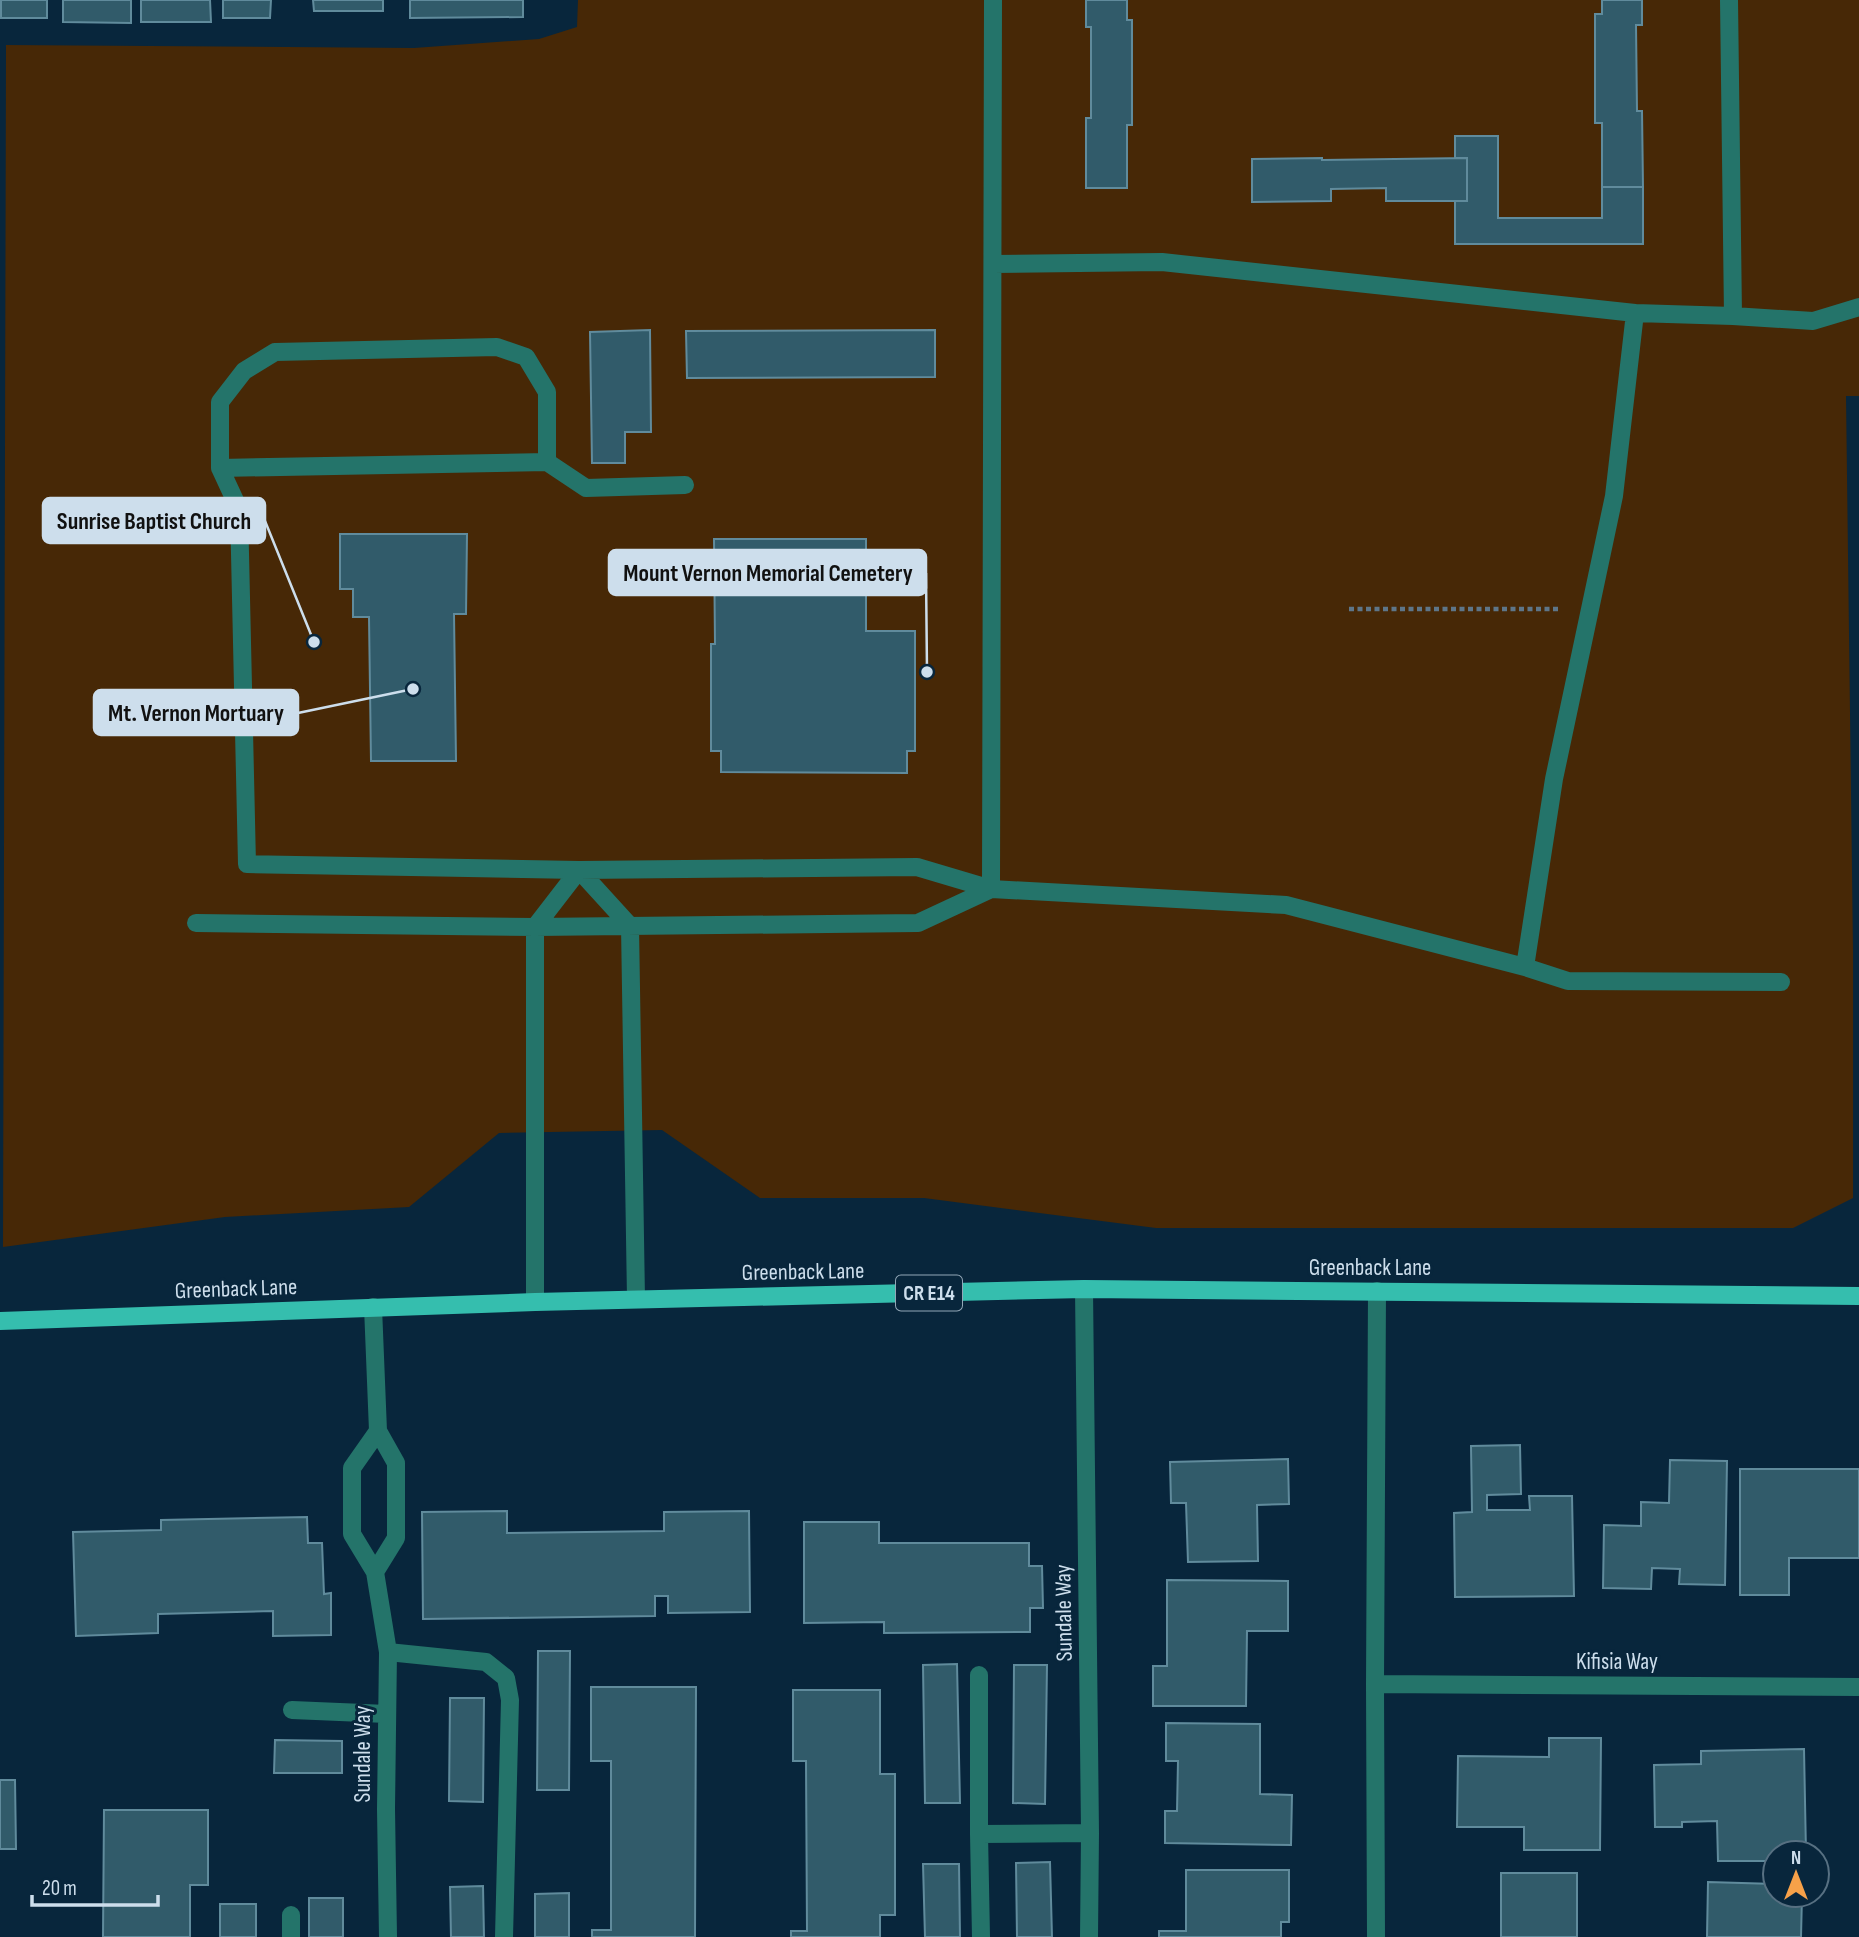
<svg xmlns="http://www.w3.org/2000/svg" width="1859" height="1937" font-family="'Sofia Sans Condensed',sans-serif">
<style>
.green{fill:#472806}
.building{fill:#315b6a;stroke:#608b9c;stroke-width:2}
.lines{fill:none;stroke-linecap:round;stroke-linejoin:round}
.path{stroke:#5e7689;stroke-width:4.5;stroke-dasharray:5 3.5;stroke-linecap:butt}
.minor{stroke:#24746a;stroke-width:18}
.major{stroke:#35beae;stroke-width:18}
.labels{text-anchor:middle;stroke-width:6;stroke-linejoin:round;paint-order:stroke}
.shield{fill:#08263c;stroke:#92a7b7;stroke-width:2}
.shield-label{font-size:21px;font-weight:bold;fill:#cddeec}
.street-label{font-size:23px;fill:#cddeec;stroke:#08263c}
.leader{fill:none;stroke:#cddeec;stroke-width:2.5}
.callout-dot{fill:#cddeec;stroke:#08263c;stroke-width:2.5}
.callout{fill:#cddeec;stroke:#cddeec;stroke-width:2.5}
.callout-label{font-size:24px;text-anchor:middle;font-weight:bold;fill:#111}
</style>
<rect width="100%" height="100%" fill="#08263c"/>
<!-- green -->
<path class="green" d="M578,0H1859V396H1846L1853,949V1198L1793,1228H1156L924,1198H760L662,1130L499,1133L409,1207L225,1217L3,1247L6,45L414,48L539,39L577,27Z"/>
<!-- building -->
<path class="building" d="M1,0H47V18H1Z
M63,0H131V23L63,22Z
M141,0H210L211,22H141Z
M223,0H271L270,18H223Z
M313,0H383V11H314Z
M410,0H523V17L410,18Z
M1086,0H1127V20H1132V125H1127V188H1086V118H1091V27H1086Z
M1602,0H1642V25H1636L1637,111H1642L1643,187H1602V123H1595V14H1602Z
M1455,136H1498V218H1602V187H1643V244H1455V201H1467V158H1455Z
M1322,158V160L1467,158V201H1386V188L1331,189V201L1252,202V159Z
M650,330L651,432H625V463H592L590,332Z
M935,330V377L687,378L686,331Z
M340,534H467L466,614H454L456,761H371L369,617H353V589H340Z
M714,539H866V631H915V751H907V773L721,772V751H711V644H715Z
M1520,1445L1521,1494L1487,1495V1510H1530L1529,1496H1572L1574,1596L1455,1597L1454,1513L1472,1512L1471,1446Z
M1288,1459L1289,1504L1257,1505L1258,1561L1188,1562L1186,1503H1171L1170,1462Z
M1670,1460L1727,1461L1725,1585L1679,1584L1680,1569L1652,1568L1651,1589L1603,1588L1604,1525L1641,1526V1502L1669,1503Z
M1740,1469H1859V1558H1789V1595H1740Z
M507,1511V1533L664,1531V1512L749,1511L750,1612L668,1613V1596H655V1616L423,1619L422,1512Z
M307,1517L308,1543H322L324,1594L331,1593V1635L273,1636V1611L158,1614V1633L76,1636L73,1532L161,1530V1520Z
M804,1522H879V1543H1029V1566H1042L1043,1608H1030V1632L884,1633V1622L804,1623Z
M1167,1580L1288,1581V1631H1247L1246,1706H1153V1666H1167Z
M538,1651H570L569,1790H537Z
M957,1664L960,1803H925L923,1665Z
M1014,1665H1047L1045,1804L1013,1803Z
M591,1687H696L695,1937H592V1930H611V1761H591Z
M793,1690H880V1774H895V1915H880V1937H791V1931H807L806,1761H793Z
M450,1698H484L483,1802L449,1801Z
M1166,1723L1260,1724V1794L1292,1795L1291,1845L1165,1843V1811H1177L1178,1761H1166Z
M1549,1738H1601L1600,1850H1524V1827H1457L1458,1756L1549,1757Z
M275,1740L342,1741V1773H274Z
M1804,1749L1806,1853H1775V1861H1718L1717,1821L1682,1822V1827H1655L1654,1765L1701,1764V1751Z
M0,1780H15L16,1849H0Z
M104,1810H208V1885H190V1937H103Z
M1050,1862L1052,1937H1017L1016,1863Z
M923,1864H959L960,1937H925Z
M1186,1870H1289V1922H1281V1937H1159V1931H1186Z
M1501,1873H1577V1937H1501Z
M1708,1882L1775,1884V1895H1802L1801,1937H1707Z
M483,1886L484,1937H451L450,1887Z
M569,1893V1937H535V1894Z
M309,1898H343V1937H309Z
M220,1904H256V1937H220Z"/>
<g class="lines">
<!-- path -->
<path class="path" d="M1349,609H1558"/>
<!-- minor -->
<path class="minor" d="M1729,0L1733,316
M993,264L1162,262L1635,313L1733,316L1813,321L1859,307
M547,462L586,488L685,485
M220,468L547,462V392L526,357L497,347L275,352L244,371L220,402V468L239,509L247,864L579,870L917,867L991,889L1286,905L1525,967L1568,981L1781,982
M991,889L993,0
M196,923L535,927L918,923L991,889
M1525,967L1554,779L1614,496L1635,313
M1084,1289L1090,1833L1089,1937
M535,1302V927L579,870L630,926L636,1299
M373,1307L378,1431L396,1463V1538L375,1572
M378,1431L352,1468V1534L375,1572L388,1652L386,1809L388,1937
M388,1652L486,1662L506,1678L510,1700L504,1937
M979,1675V1834L1090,1833
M1375,1684L1377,1291
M292,1710L387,1714
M979,1834L981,1937
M291,1915V1937
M1376,1937L1375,1684L1859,1687"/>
<!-- major -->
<path class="major" d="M0,1321L535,1302L1084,1289L1859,1296"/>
</g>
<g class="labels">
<!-- shield labels -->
<rect class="shield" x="896" y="1275.5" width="66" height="35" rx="5"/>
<g class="shield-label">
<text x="929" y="1300">CR E14</text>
</g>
<!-- street labels -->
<g class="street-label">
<text x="1370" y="1275">Greenback Lane</text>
<text transform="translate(803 1271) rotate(-1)" y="8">Greenback Lane</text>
<text transform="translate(236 1288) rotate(-2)" y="8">Greenback Lane</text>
<text transform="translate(1063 1613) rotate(-91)" y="8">Sundale Way</text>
<text x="1617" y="1669">Kifisia Way</text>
<text transform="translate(362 1754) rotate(-90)" y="8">Sundale Way</text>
</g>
</g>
<!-- callouts -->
<path class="leader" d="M314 642L265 521M927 672L926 573M413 689L298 713"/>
<g class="callout-dot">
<circle cx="314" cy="642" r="7"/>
<circle cx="927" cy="672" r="7"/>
<circle cx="413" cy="689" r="7"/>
</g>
<g class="callout">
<rect x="43" y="498" width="222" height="45" rx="7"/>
<rect x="609" y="550" width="317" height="45" rx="7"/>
<rect x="94" y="690" width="204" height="45" rx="7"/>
</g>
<g class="callout-label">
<text x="154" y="529">Sunrise Baptist Church</text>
<text x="768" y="581">Mount Vernon Memorial Cemetery</text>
<text x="196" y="721">Mt. Vernon Mortuary</text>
</g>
<!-- north arrow -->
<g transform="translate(1796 1874)"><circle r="33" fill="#08263c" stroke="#577082" stroke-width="2"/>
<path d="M0-5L12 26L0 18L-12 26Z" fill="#f7a149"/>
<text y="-10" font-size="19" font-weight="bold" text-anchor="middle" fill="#cddeec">N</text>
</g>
<!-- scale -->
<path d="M32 1895v10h126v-10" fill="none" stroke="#cddeec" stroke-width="3.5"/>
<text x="42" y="1895" font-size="21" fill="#cddeec" stroke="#08263c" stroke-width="5" paint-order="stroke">20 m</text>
</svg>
